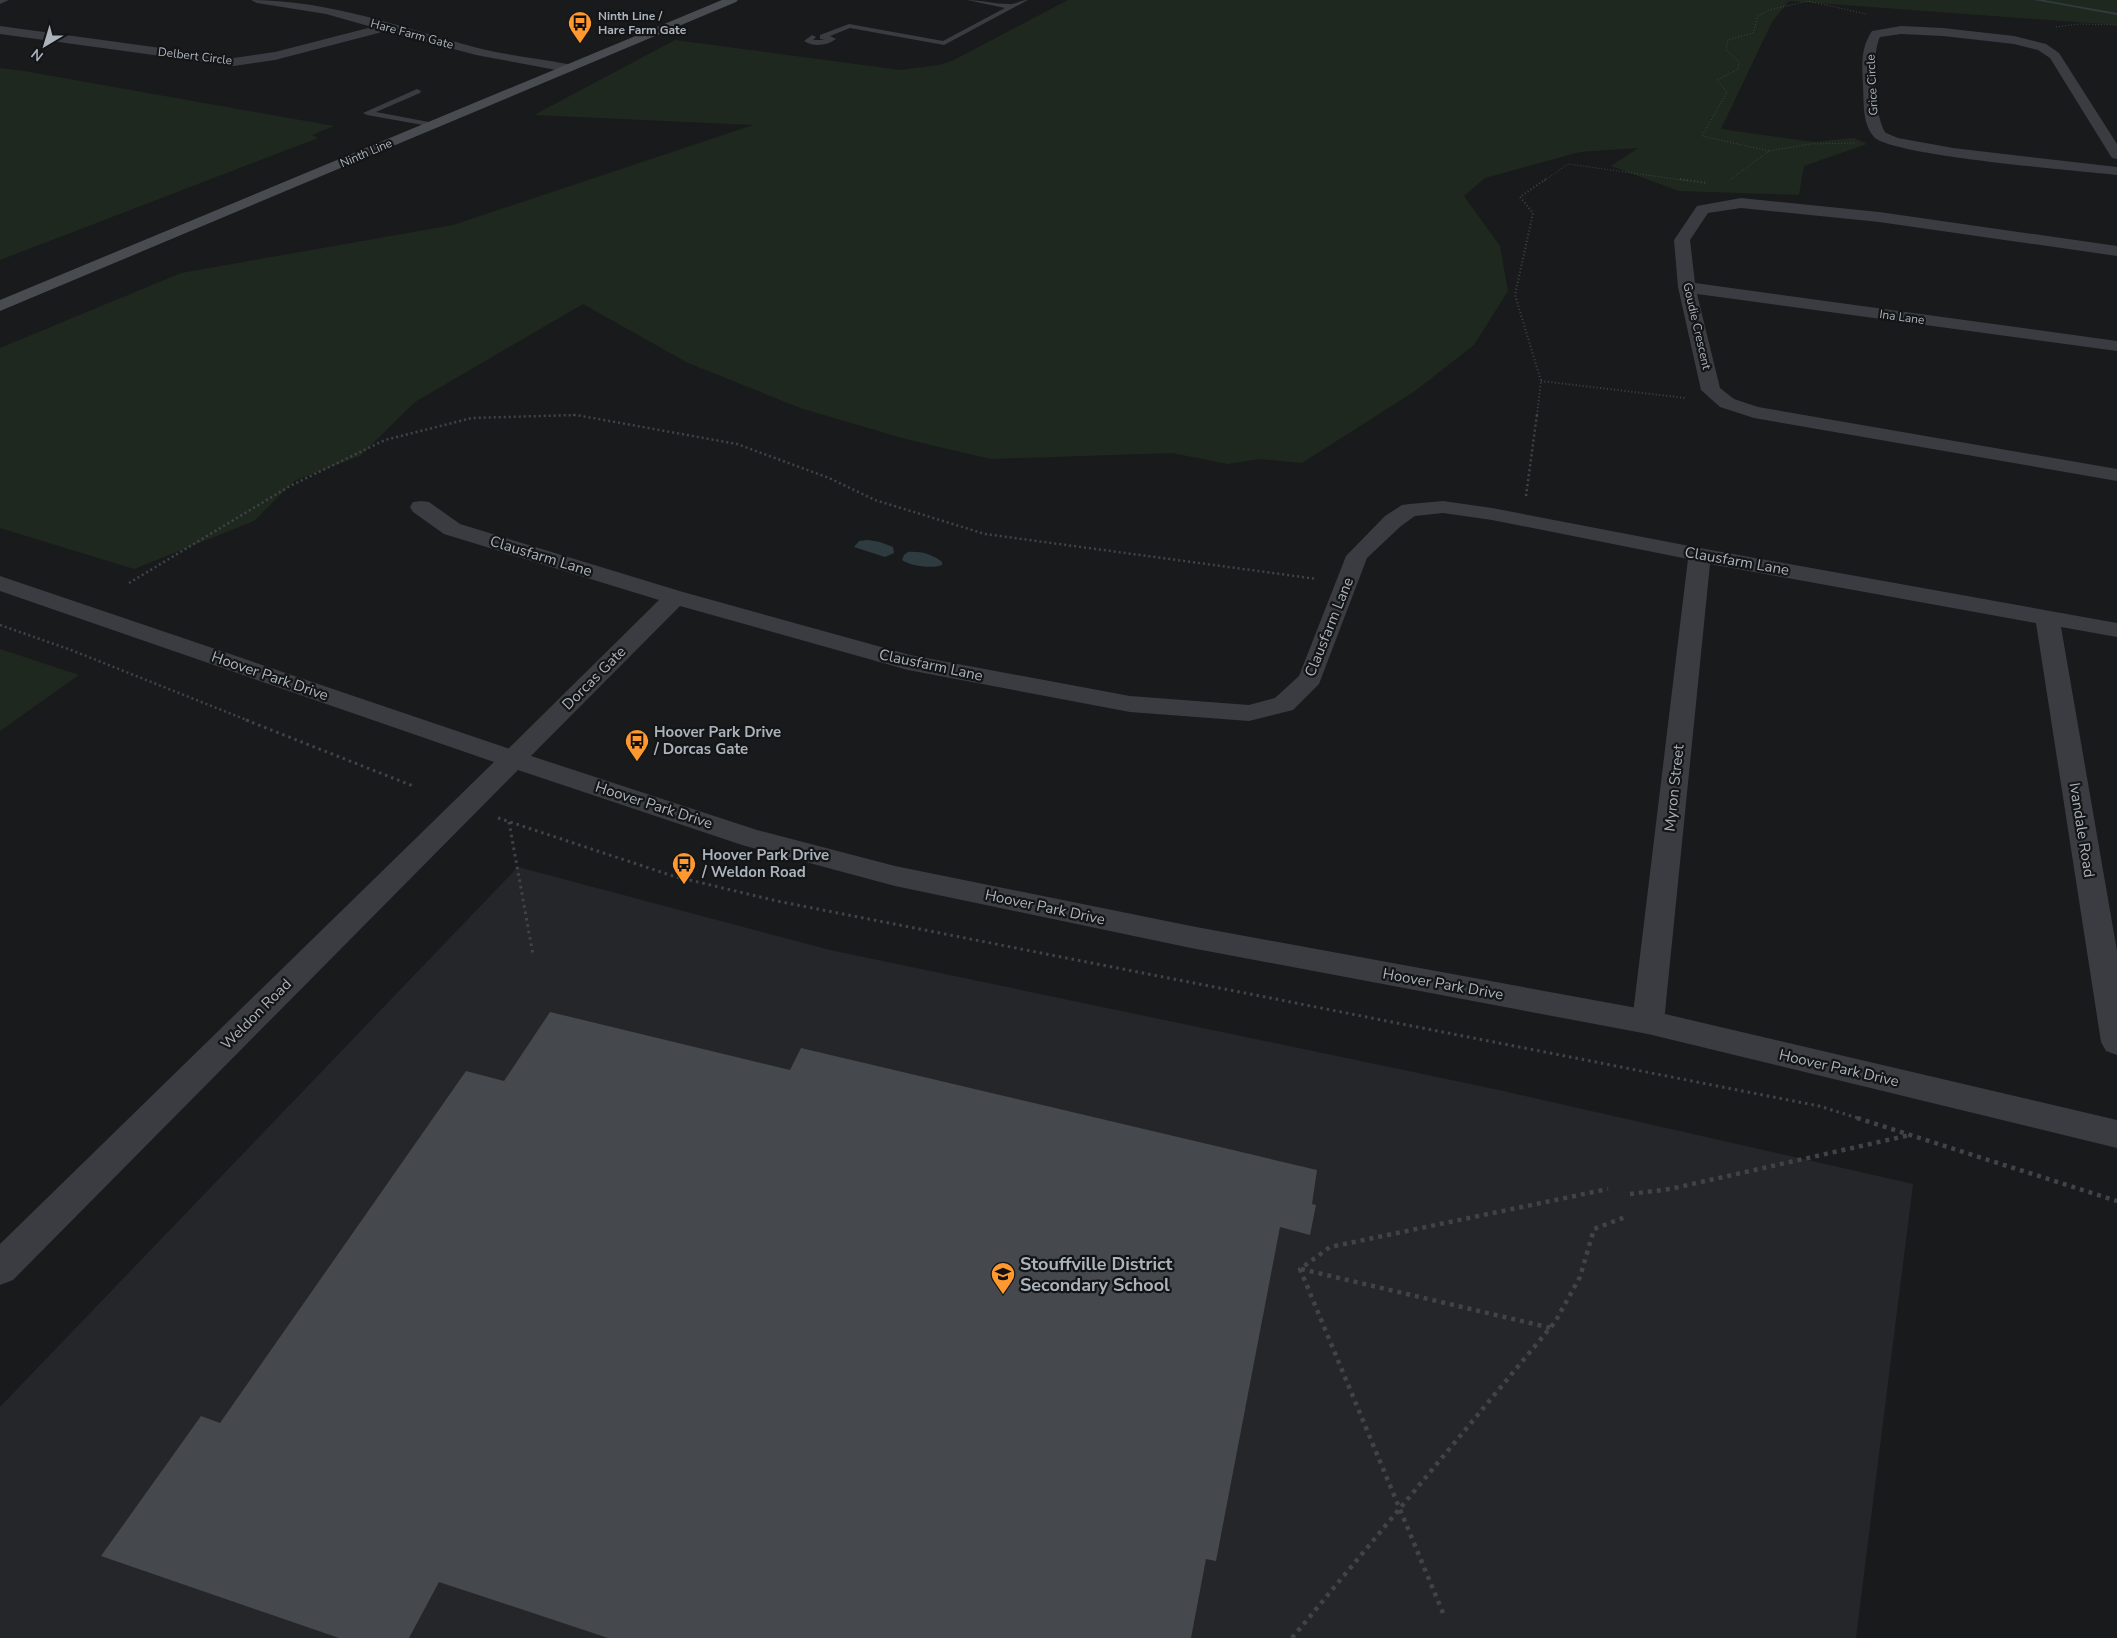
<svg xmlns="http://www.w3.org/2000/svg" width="2117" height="1638" font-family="'Nunito Sans',sans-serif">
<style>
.built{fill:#252629}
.green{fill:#1f281f}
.water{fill:#2e3c41}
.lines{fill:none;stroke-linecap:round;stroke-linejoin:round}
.stream{fill:#2e3c41;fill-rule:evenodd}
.building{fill:#45484c}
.path-far4{stroke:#404448;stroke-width:1;stroke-dasharray:1 2;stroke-linecap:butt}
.path-far3{stroke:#404448;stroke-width:2;stroke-dasharray:1 2.5;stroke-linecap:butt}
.path-far2{stroke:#404448;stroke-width:2.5;stroke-dasharray:2 3;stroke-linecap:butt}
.path-far1{stroke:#404448;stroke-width:3;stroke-dasharray:2.5 4;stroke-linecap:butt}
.path{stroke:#404448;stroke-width:4.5;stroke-dasharray:4 5;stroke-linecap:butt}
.service{fill:#3a3c41;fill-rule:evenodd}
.minor{fill:#3a3c41;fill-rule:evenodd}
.tertiary{fill:#3a3c41;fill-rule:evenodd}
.secondary{fill:#484c51;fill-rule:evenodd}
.labels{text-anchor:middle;stroke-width:4.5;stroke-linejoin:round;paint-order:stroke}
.far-poi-label{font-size:12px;font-weight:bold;fill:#abb3bc;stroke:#141517;text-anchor:start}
.far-street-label{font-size:12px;fill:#abb3bc;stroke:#141517}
.street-label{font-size:15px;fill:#abb3bc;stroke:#141517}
.poi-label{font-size:15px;font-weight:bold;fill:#abb3bc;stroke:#141517;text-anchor:start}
.near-poi-label{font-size:18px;font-weight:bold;fill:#abb3bc;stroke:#141517;text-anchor:start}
</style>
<rect width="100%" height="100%" fill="#191a1c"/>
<!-- built -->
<path class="built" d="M518,867L830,950L1499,1090L1913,1184L1856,1638H0V1407Z"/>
<!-- green -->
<path class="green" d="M1068,0H2117V25L1789,1L1772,22L1721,129L1814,142L1854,138L1867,144L1804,166L1799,195L1679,191L1611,166L1638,148L1580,152L1485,178L1464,196L1500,246L1508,291L1474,345L1415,391L1302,463L1259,459L1228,464L1172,453L991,459L909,440L800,408L686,362L583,304L415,402L360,456L294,481L254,521L134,569L0,528V348L181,273L453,225L753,125L534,115L675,40L900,70L939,65L952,61Z
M0,68L24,71L334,126L312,135L318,138L0,260Z
M0,649L79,675L0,731Z"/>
<!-- water -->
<path class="water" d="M868,540L880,542L893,547L894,553L885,557L854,547L859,541Z
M908,552C919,551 933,554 942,562V565C932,569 910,566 902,560L904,555Z"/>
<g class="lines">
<!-- stream -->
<path class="stream" d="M2034,0H2044L2117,13V15Z"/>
</g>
<!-- building -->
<path class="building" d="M550,1012L790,1070L801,1048L1317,1170L1312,1204L1316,1205L1310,1235L1280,1227L1216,1561L1206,1559L1191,1638H608L439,1582L409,1638H339L101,1556L201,1416L220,1423L466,1071L504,1081Z"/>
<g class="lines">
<!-- path-far4 -->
<path class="path-far4" d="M2056,27L2079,24L2117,25
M1769,151L1702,136L1727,92L1717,80L1738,69L1739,62L1726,50L1728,40L1753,33L1758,16L1769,10L1808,1L1866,14
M1731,179L1769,151L1810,144L1855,143
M1544,181L1568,164L1689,181"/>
<!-- path-far3 -->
<path class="path-far3" d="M1680,179L1707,183
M1541,381L1685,398
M573,415H576
M1537,415L1541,381L1515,295L1533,213L1520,197L1546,179"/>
<!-- path-far2 -->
<path class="path-far2" d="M1526,496L1537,414
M129,583L290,486L385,440L472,418L576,415L737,444L829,478L875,500L985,534L1317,579
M0,625L71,650L249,721"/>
<!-- path-far1 -->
<path class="path-far1" d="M246,720L413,786
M498,818L673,876L777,901L1819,1106L1861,1119
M509,822L533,955"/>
<!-- path -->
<path class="path" d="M1857,1118L2117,1201
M1630,1194L1670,1189L1910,1135
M1301,1269L1551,1328
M1443,1613L1300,1269L1330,1247L1608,1189
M1292,1638L1555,1322L1580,1277L1594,1229L1628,1216"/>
<!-- service -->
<path class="service" d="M967,0C981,0 994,4 1009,4C1015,5 1020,0 1028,0L944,45L850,28L830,36L836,39C827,46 813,47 804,41L812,35L816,37L813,40H825L820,39V35L849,24L943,41L1005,8Z
M417,89L421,91L420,93L376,112L434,123V127L367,115L363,113Z"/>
<!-- minor -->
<path class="minor" d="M0,0H9L0,4Z
M251,0C327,0 401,27 474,47C504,55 536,58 567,64L573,68L567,72L476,55L386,31L275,60L234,66L0,34V26L234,58L275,52L372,27L326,14L257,3Z
M1901,26L1943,28L2014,36L2046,44L2059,53L2117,144V159L2112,158L2110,155L2050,58L2038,50L2014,44L1943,36L1901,34L1880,37C1871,54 1874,118 1886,133L1898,138L1953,148L2117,167V175C2081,171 1892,156 1874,137C1862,123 1864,103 1863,86C1862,66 1860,49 1872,31Z
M1741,198L1879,212L2117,246V256L1879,222L1741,208L1708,213L1690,240L1695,283L2117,341V351L1697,294L1720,388L1734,399L1758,407L2117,469V481L1754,418L1720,407L1701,390L1678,287L1674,240L1697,206Z
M421,501L429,502L460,524L683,592L910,655L1130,696L1249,705L1275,698L1299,676L1346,556L1385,516L1402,505L1410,504L1443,501L1492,508L1700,548L2117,623V637L2061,627L2117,951V1055L2106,1051L2101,1042L2036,623L1710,564L1664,1022L1659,1031L1648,1034L1637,1031L1632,1022L1688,559L1492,520L1443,513L1415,516L1401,526L1367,558L1319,684L1293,710L1249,721L1130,712L908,670L680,606L522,765L513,768L504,765L500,759L504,753L659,600L444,534L413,512L410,507L413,502Z"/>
<!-- tertiary -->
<path class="tertiary" d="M0,576L522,753L757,830L895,866L1191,926L1648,1010L2117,1120V1148L1648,1034L1191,948L895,886L742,845L518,770L13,1280L0,1285V1244L494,762L0,591Z"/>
<!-- secondary -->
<path class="secondary" d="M722,0H738L736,2L0,311V300Z"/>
</g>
<!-- icons -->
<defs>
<g id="bus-pin" transform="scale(1.25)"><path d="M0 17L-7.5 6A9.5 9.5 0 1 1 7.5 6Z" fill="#fe982f" stroke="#141517"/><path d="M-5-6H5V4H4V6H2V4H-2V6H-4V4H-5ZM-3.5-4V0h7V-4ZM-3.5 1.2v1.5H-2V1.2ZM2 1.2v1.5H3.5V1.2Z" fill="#111"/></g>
<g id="school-pin" transform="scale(1.25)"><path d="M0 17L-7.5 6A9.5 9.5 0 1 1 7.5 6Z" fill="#fe982f" stroke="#141517"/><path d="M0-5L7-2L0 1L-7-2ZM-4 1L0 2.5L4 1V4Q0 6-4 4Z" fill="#111"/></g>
</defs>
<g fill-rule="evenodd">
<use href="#bus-pin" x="580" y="23"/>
<use href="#bus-pin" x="637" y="741"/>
<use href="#bus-pin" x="684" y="864"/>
<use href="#school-pin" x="1003" y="1274"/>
</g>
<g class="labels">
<!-- far-poi labels -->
<g class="far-poi-label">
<text x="598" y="20">Ninth Line /<tspan x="598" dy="14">Hare Farm Gate</tspan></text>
</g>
<!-- far-street labels -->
<g class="far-street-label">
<text transform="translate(412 34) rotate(15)" y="4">Hare Farm Gate</text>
<text transform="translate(195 56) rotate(7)" y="4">Delbert Circle</text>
<text transform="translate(1872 85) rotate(-93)" y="4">Grice Circle</text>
<text transform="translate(366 153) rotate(-23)" y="4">Ninth Line</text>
<text transform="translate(1902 317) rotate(8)" y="4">Ina Lane</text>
<text transform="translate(1697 326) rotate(77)" y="4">Goudie Crescent</text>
</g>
<!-- street labels -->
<g class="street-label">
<text transform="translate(541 556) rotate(17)" y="5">Clausfarm Lane</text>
<text transform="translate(1737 561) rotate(10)" y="5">Clausfarm Lane</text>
<text transform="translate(1329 627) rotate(-68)" y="5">Clausfarm Lane</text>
<text transform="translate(931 665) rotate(12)" y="5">Clausfarm Lane</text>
<text transform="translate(270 676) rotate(19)" y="5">Hoover Park Drive</text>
<text transform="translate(594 678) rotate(-45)" y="5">Dorcas Gate</text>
<text transform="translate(1674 788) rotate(-84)" y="5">Myron Street</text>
<text transform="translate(654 805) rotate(18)" y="5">Hoover Park Drive</text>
<text transform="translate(2082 830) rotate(81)" y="5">Ivandale Road</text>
<text transform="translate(1045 907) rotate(12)" y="5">Hoover Park Drive</text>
<text transform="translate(1443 984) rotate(10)" y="5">Hoover Park Drive</text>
<text transform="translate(256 1014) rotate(-45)" y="5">Weldon Road</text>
<text transform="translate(1839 1068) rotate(13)" y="5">Hoover Park Drive</text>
</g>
<!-- poi labels -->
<g class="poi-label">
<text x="654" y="737">Hoover Park Drive<tspan x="654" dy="17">/ Dorcas Gate</tspan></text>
<text x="702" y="860">Hoover Park Drive<tspan x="702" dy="17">/ Weldon Road</tspan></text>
</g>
<!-- near-poi labels -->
<g class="near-poi-label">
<text x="1020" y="1270">Stouffville District<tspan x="1020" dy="21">Secondary School</tspan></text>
</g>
</g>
<!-- north arrow -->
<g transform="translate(45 45) rotate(218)" stroke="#141517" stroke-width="4" paint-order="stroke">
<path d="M0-4L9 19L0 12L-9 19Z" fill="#abb3bc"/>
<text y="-8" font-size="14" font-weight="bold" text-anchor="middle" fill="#abb3bc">N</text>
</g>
</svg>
